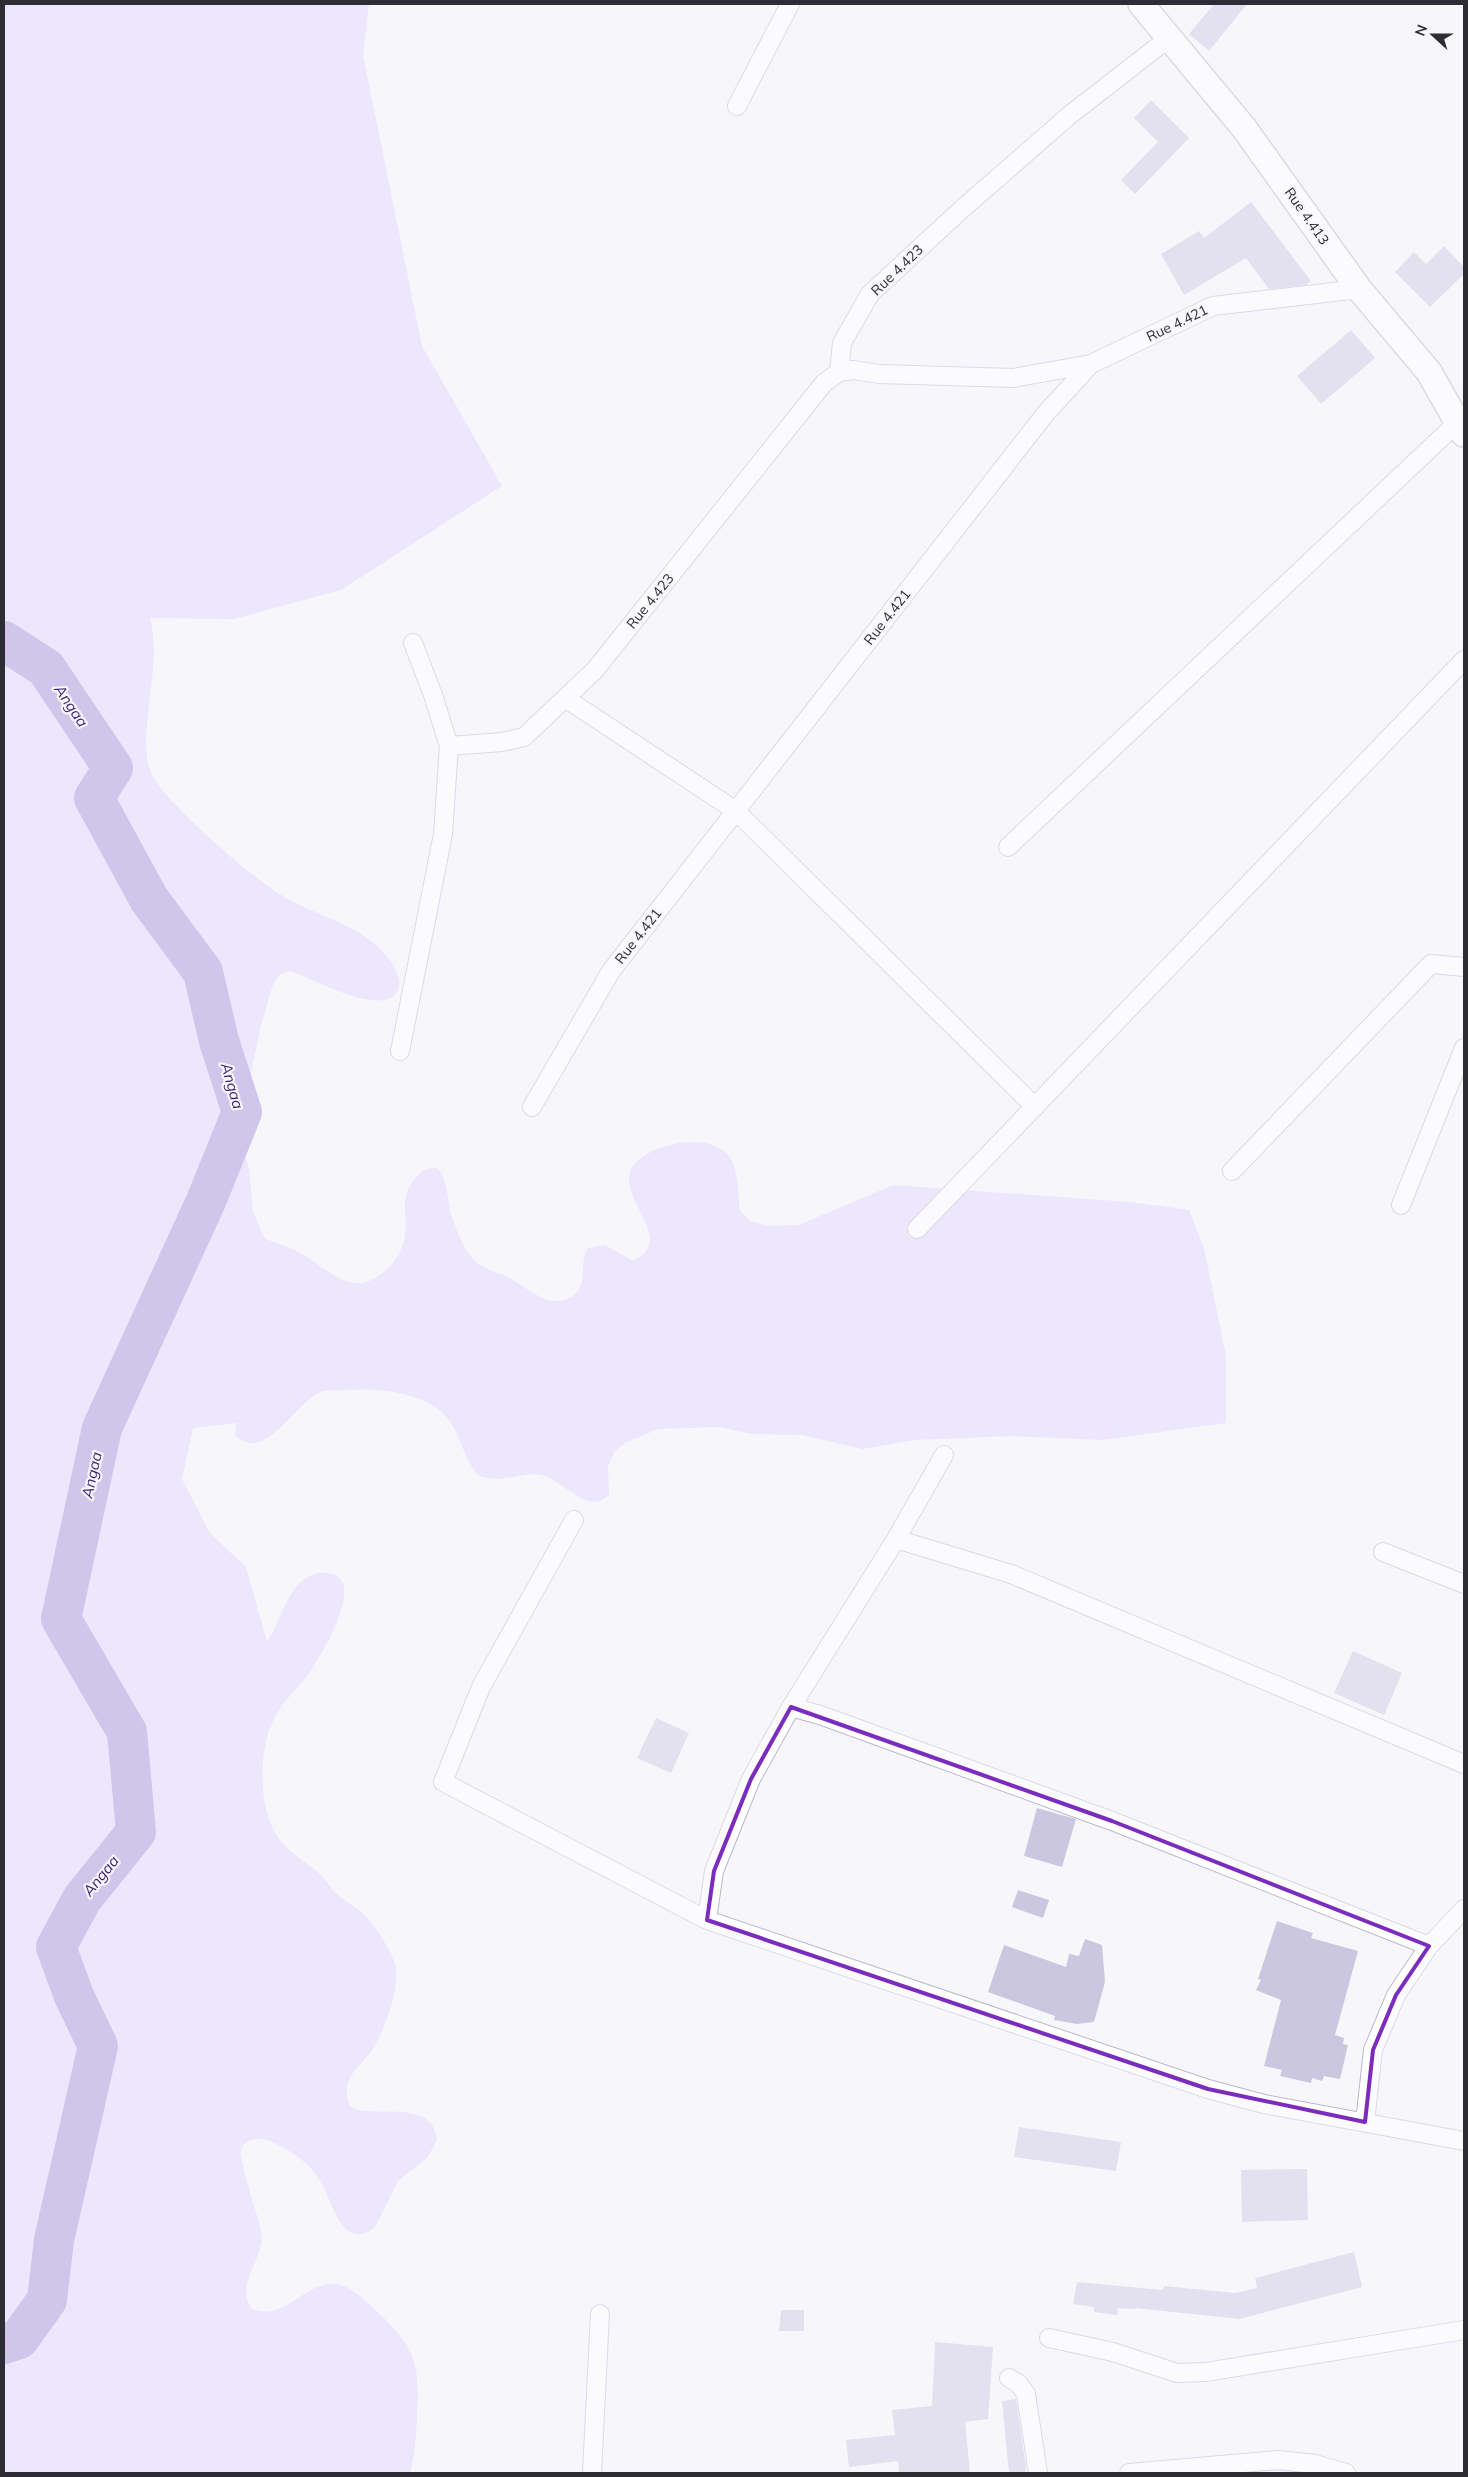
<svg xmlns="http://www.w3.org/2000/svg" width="1468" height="2477" font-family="Mulish,sans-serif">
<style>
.green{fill:#ddd5fd}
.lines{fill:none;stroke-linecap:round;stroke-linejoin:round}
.river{stroke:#9f8dd7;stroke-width:40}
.building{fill:#cbc7e0}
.street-casing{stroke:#bcb7d0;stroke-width:20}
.secondary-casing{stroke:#bcb7d0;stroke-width:28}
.street{stroke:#fff;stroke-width:18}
.secondary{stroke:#fff;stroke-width:25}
.marked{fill:none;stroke:#7b2cbf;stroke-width:4;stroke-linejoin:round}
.labels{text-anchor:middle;stroke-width:4.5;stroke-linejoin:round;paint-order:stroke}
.street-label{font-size:14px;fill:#2e2c35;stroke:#f7f6fb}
.water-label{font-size:15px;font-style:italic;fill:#3d1e74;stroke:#f7f6fb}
</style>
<rect width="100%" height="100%" fill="#f7f6fb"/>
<!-- green -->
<path class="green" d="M4,4H369L363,55L422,346L502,486L341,590L234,619L150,618C157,644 153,670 150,696C148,720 142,749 151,772C160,795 216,844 237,862C252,874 269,888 286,898C323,919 368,926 393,965C397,971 400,979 399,986C391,1023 311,978 291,971L280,974L272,987L261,1026L238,1131L249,1169L253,1212L265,1239C277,1243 290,1247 301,1253C320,1264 346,1291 369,1281C387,1274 403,1254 405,1235C408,1210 398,1199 416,1177C422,1171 427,1168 436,1168C448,1173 447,1206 453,1220C458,1233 465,1253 477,1263C486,1270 501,1273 511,1279C529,1289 551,1311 573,1296C589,1285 578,1262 588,1248L605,1245L633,1261C682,1238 605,1192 637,1161C657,1143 708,1132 728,1155C739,1168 738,1195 740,1211L751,1221L767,1226L799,1225L893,1185L1131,1202L1189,1210L1204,1248L1226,1356V1423L1102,1440L1013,1436L914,1440L862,1449L802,1435L752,1434L719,1427L658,1429L625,1443L615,1451L608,1466L609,1494C591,1516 566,1485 548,1477C533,1470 514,1478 498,1479C492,1479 485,1477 479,1476C460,1456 462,1427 438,1409C410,1390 375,1388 343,1390C337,1391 329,1390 323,1391C295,1400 265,1466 235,1435L236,1423L193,1428L182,1479L210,1533L246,1567L267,1642C283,1619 290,1570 327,1573C369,1576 323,1652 312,1669C303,1684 288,1695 279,1710C274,1718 269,1729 267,1738C259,1768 260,1814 280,1840C291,1855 310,1864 323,1877C328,1883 332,1890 338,1895C348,1904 362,1910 370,1921C377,1928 392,1954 395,1963C401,1987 385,2030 372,2050C365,2060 354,2069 349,2080C345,2088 347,2097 349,2105C364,2122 433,2094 437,2140L428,2157L398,2181L375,2227C342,2254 333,2201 320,2181C310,2164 295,2153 278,2145C271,2141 264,2138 256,2139C250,2139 243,2144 241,2149C238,2156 258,2218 261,2230C267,2257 233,2285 252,2309C282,2321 302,2287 329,2284C344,2282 358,2294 369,2304C412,2343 421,2358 417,2416C416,2436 415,2454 410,2473H4Z"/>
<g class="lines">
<!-- river -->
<path class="river" d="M4,641L46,668L113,768L94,798L149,899L203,972L219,1041L242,1112L206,1201L102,1428L61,1619L127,1732L136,1832L82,1899L56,1947L74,1996L98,2046L54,2240L47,2300L19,2339L4,2344"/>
</g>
<!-- building -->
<path class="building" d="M1214,4H1247L1209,51L1189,34Z
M1151,100L1189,138L1135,194L1121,180L1158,142L1134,118Z
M1251,202L1311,281L1306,285L1269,289L1246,258L1184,295L1161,254L1199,231L1204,238Z
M1444,246L1464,267V274L1430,307L1395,272L1414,252L1426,264Z
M1351,330L1375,358L1321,404L1297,376Z
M1353,1651L1402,1673L1384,1715L1334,1693Z
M656,1718L689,1733L671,1773L637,1758Z
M1037,1808L1076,1819L1062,1867L1024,1856Z
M1018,1890L1049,1900L1043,1918L1012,1907Z
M1277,1921L1313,1933L1311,1938L1358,1951L1335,2035L1344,2038L1343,2044L1348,2045L1340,2079L1324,2076L1322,2081L1312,2078L1311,2083L1280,2076L1282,2070L1264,2066L1281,2000L1256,1990L1261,1980L1258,1979Z
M1085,1939L1102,1945L1105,1982L1094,2022L1077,2024L1054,2020L1055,2016L988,1992L1004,1945L1066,1967L1069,1954L1079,1956Z
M1019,2127L1121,2142L1116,2171L1014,2157Z
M1307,2169L1308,2220L1242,2222L1241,2170Z
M1354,2252L1362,2287L1239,2319L1135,2308V2309L1118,2308L1117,2315L1094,2312V2307L1073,2304L1077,2282L1163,2290L1164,2286L1235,2293L1257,2288L1255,2278Z
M781,2310H804V2331H779Z
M935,2342L993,2347L988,2419L965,2422L970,2473H899L898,2461L849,2467L846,2440L895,2435L892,2410L932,2406Z
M1016,2399L1026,2467L1025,2473H1009L1002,2401Z"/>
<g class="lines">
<!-- street casing -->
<g class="street-casing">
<path id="street" d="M737,106L790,4
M839,372L854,370L879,374L1013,378L1091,364
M565,698L736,811L1035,1107
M449,746L502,742L524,737L595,670L824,383L839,372L842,343L870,294L962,209L1071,114L1169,38
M1008,847L1458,422
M400,1051L443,834L449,746L433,695L413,643
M532,1107L611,971L1046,413L1091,364L1213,306L1359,289
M1232,1171L1431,964L1464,967
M1401,1205L1464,1048
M917,1229L1464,660
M574,1520L481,1687L443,1782L707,1920L1208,2089L1264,2104L1464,2141
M896,1539L1011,1574L1464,1764
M1383,1552L1464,1584
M791,1707L820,1715L1112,1821L1429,1946
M707,1920L714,1871L751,1779L791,1707L896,1539L944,1455
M1365,2122L1373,2050L1396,1995L1429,1946L1464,1909
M1049,2338L1113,2352L1177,2373L1206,2372L1464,2330
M1009,2378L1019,2384L1026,2394L1038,2473
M592,2473L600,2314
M1129,2473L1278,2460L1315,2464L1346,2473"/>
</g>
<!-- secondary casing -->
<g class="secondary-casing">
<path id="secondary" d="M1141,4L1244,128L1359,289L1429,372L1464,434"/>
</g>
<!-- street -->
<use href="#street" class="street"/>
<!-- secondary -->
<use href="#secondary" class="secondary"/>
</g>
<!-- marked area -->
<path d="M0 0H1468V2477H0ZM791,1707L1112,1821L1429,1946L1396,1995L1373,2050L1365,2122L1208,2089L707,1920L714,1871L751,1779Z" fill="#f7f6fb" fill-opacity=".55" fill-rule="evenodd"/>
<path class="marked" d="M791,1707L1112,1821L1429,1946L1396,1995L1373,2050L1365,2122L1208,2089L707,1920L714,1871L751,1779Z"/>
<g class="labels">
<!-- street labels -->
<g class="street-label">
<text transform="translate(1307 216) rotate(55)" y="5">Rue 4.413</text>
<text transform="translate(897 270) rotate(-44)" y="5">Rue 4.423</text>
<text transform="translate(1177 323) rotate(-26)" y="5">Rue 4.421</text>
<text transform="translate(650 601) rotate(-51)" y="5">Rue 4.423</text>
<text transform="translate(887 617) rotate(-52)" y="5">Rue 4.421</text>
<text transform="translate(638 936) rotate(-52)" y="5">Rue 4.421</text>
</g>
<!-- water labels -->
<g class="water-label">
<text transform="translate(71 706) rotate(56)" y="5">Angaa</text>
<text transform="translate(232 1086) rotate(74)" y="5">Angaa</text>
<text transform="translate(92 1475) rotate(-78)" y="5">Angaa</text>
<text transform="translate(101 1876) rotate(-51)" y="5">Angaa</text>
</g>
</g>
<!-- border -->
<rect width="1468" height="2477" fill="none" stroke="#2e2c35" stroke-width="10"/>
<!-- north arrow -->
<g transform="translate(1433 35) rotate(291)" stroke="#f7f6fb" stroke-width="4" paint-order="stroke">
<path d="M0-4L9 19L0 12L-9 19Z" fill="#2e2c35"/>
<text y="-8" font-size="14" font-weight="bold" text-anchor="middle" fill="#2e2c35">N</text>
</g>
</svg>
